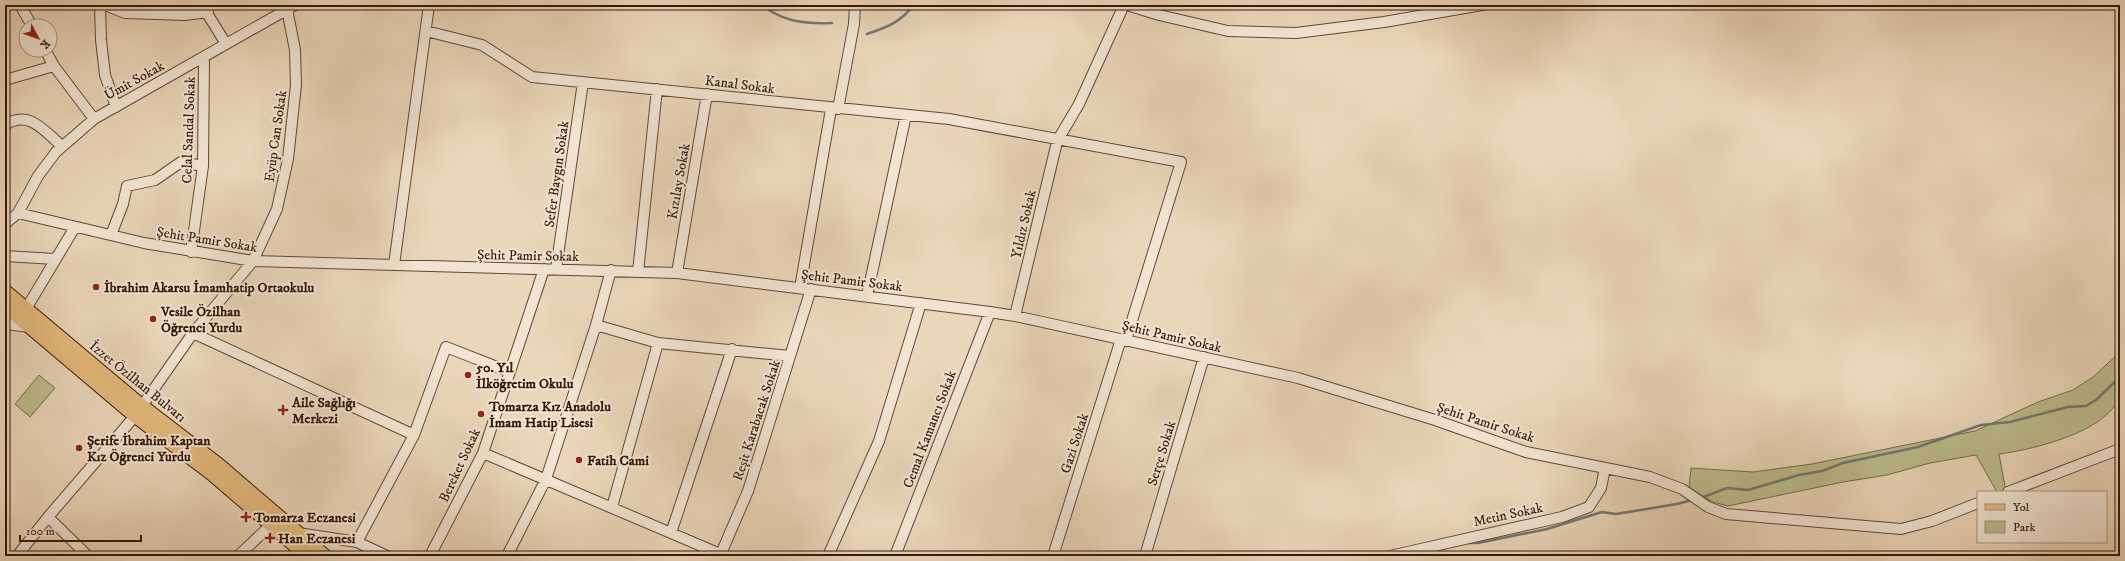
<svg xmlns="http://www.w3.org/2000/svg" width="2125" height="561" font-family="'IM FELL DW Pica',serif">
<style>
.green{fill:#bcbc8b;stroke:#786a4c}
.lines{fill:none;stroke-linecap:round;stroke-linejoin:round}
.stream{stroke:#727774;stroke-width:2.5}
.minor-casing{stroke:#624837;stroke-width:12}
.major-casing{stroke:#34180c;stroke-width:15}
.minor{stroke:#f1e4d2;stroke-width:10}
.major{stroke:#e5bb7c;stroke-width:13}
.poi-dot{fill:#8f2418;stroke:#f1e4d2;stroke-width:1.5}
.labels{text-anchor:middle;stroke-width:4;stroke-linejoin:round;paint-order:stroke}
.street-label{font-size:14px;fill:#34180c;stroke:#f1e4d2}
.poi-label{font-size:14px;font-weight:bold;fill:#34180c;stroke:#f1e4d2;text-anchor:start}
</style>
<rect width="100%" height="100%" fill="#ead6b9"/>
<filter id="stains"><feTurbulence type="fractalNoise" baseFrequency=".005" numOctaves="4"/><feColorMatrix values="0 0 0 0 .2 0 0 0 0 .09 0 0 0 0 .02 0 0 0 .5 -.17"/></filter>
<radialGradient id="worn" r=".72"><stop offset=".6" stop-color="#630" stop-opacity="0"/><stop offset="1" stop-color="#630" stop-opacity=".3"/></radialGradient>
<!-- green -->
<path class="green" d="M2120,352V400C2115,405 2111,411 2105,416C2081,437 2030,450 1999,454L2006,492H1997L1976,455L1930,463L1887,475L1843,482L1728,506L1713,502L1689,488L1691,468L1753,472L1812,464L1975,431L2038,402L2073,390L2093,377Z
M39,375L55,388L30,417L15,404Z"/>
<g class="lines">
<!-- stream -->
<path class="stream" d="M762,5C783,22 805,24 832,23
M867,34C885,28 902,22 913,5
M1701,498L1727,488L1748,490L1799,475L1822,471L1843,463L1918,447L1981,425L2010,422L2068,407L2086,406L2096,400L2120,377
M1467,543H1478L1547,529L1602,512L1616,514L1677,504L1692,500"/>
<!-- minor casing -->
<g class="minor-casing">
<path id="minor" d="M20,5L32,26
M100,5L101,40L105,75L116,107
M105,5L125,13L185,15L208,12
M202,5L226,44
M1127,5L1159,15L1228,31L1296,33L1384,22L1482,5
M426,31L482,45L532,77L949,119L1181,162L1126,340
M45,50L54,66L94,119
M5,80L54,66
M838,109L854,24L855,5
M5,125C29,109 44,131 62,146
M1059,138L1079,104L1124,5
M18,213L38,176L56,152L94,119L295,5
M5,224L18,213L144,243L253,261L677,273L990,312L1015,316L1298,378L1435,420L1526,452L1650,477L1682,489L1708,507L1726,514L1901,529L1932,521L1978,503
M111,235L123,204L127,186L155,180L181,162L203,166
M191,252L203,166L204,58
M5,256L55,259
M394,265L429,5
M556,269L583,82
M638,272L657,89
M677,273L707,94
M800,288L831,109
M867,296L906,115
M26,309L75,227
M1015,316L1058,138
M5,324L30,327
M596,325L658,343L790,356
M193,333L414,435
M142,406L193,333L253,261L277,209L288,159L296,85L295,50L287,9
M483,453L725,556
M2008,492L2120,449
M612,507L658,343
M48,517L88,556
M298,533L357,542L387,556
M671,533L732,349
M357,542L414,435L446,347L510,372
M17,556L48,517L135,416
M238,556L271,525
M430,556L483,453L544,269
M507,556L546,479L596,325L611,270
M720,556L748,491L811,289
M828,556L879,441L921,303
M895,556L990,312
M1053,556L1121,339
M1145,556L1204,357
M1390,556L1562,517L1589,507L1601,488L1605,468"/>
</g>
<!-- major casing -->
<g class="major-casing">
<path id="major" d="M5,291L142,406L219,465L325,556
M5,306L135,416L212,474L307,556"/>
</g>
<!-- minor -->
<use href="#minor" class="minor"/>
<!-- major -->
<use href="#major" class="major"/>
</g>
<!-- markers -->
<g class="poi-dot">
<circle cx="96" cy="287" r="4"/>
<circle cx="153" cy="319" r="4"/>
<circle cx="468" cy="375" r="4"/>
<path d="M281 404h4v4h4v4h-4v4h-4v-4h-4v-4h4z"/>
<circle cx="481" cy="414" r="4"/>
<circle cx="79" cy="448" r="4"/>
<circle cx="579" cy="460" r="4"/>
<path d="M244 511h4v4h4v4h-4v4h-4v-4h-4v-4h4z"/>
<path d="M268 532h4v4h4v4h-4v4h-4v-4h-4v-4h4z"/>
</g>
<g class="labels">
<!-- street labels -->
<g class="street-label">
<text transform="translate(134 80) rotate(-29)" y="5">Ümit Sokak</text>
<text transform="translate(740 84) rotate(7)" y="5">Kanal Sokak</text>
<text transform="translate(188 130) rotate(-88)" y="5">Celal Sandal Sokak</text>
<text transform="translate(275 136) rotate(-82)" y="5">Eyüp Can Sokak</text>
<text transform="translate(556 174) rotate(-82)" y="5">Sefer Baygın Sokak</text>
<text transform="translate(678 181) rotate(-80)" y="5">Kızılay Sokak</text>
<text transform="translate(1023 224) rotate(-77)" y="5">Yıldız Sokak</text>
<text transform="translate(207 239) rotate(9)" y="5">Şehit Pamir Sokak</text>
<text transform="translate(528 255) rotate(1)" y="5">Şehit Pamir Sokak</text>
<text transform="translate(852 280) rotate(7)" y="5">Şehit Pamir Sokak</text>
<text transform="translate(1172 336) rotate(13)" y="5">Şehit Pamir Sokak</text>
<text transform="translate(138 381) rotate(39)" y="5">İzzet Özilhan Bulvarı</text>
<text transform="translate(756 420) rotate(-72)" y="5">Reşit Karabacak Sokak</text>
<text transform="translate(1486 422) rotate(18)" y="5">Şehit Pamir Sokak</text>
<text transform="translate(929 429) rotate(-69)" y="5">Cemal Kamancı Sokak</text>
<text transform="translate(1074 443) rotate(-72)" y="5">Gazi Sokak</text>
<text transform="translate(1161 453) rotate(-73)" y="5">Serçe Sokak</text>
<text transform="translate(459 465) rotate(-65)" y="5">Bereket Sokak</text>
<text transform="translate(1508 514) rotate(-12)" y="5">Metin Sokak</text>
</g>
<!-- poi labels -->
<g class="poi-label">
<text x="104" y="292">İbrahim Akarsu İmamhatip Ortaokulu</text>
<text x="161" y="316">Vesile Özilhan<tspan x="161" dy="16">Öğrenci Yurdu</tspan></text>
<text x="476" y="372">50. Yıl<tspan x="476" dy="16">İlköğretim Okulu</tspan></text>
<text x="292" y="407">Aile Sağlığı<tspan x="292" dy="16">Merkezi</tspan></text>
<text x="489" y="411">Tomarza Kız Anadolu<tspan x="489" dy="16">İmam Hatip Lisesi</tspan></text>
<text x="87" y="445">Şerife İbrahim Kaptan<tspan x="87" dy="16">Kız Öğrenci Yurdu</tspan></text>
<text x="587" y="465">Fatih Cami</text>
<text x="254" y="522">Tomarza Eczanesi</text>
<text x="278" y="543">Han Eczanesi</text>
</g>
</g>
<!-- margin -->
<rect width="2125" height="561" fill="none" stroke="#ead6b9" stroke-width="20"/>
<rect x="6" y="6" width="2113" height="549" fill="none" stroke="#34180c" stroke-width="2"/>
<rect x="10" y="10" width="2105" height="541" fill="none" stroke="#34180c"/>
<!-- legend -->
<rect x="1977" y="491" width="130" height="52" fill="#f1e4d2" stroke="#a59283"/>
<rect x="1985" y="504" width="20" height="6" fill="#e5bb7c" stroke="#a59283"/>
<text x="2013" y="511" font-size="12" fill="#34180c">Yol</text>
<rect x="1985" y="521" width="20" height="12" fill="#bcbc8b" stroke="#a59283"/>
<text x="2013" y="531" font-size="12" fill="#34180c">Park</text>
<!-- north arrow -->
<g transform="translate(38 38) rotate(131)"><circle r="19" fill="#f1e4d2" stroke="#a59283"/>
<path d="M0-3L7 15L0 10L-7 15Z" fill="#8f2418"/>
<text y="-6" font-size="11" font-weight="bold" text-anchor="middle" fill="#34180c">K</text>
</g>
<!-- scale -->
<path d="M20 535v6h121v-6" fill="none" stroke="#34180c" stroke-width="2"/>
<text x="26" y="535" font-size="12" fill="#34180c" stroke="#f1e4d2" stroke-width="3" paint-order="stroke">100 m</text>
<rect width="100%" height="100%" filter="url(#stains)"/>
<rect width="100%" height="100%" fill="url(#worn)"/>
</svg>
